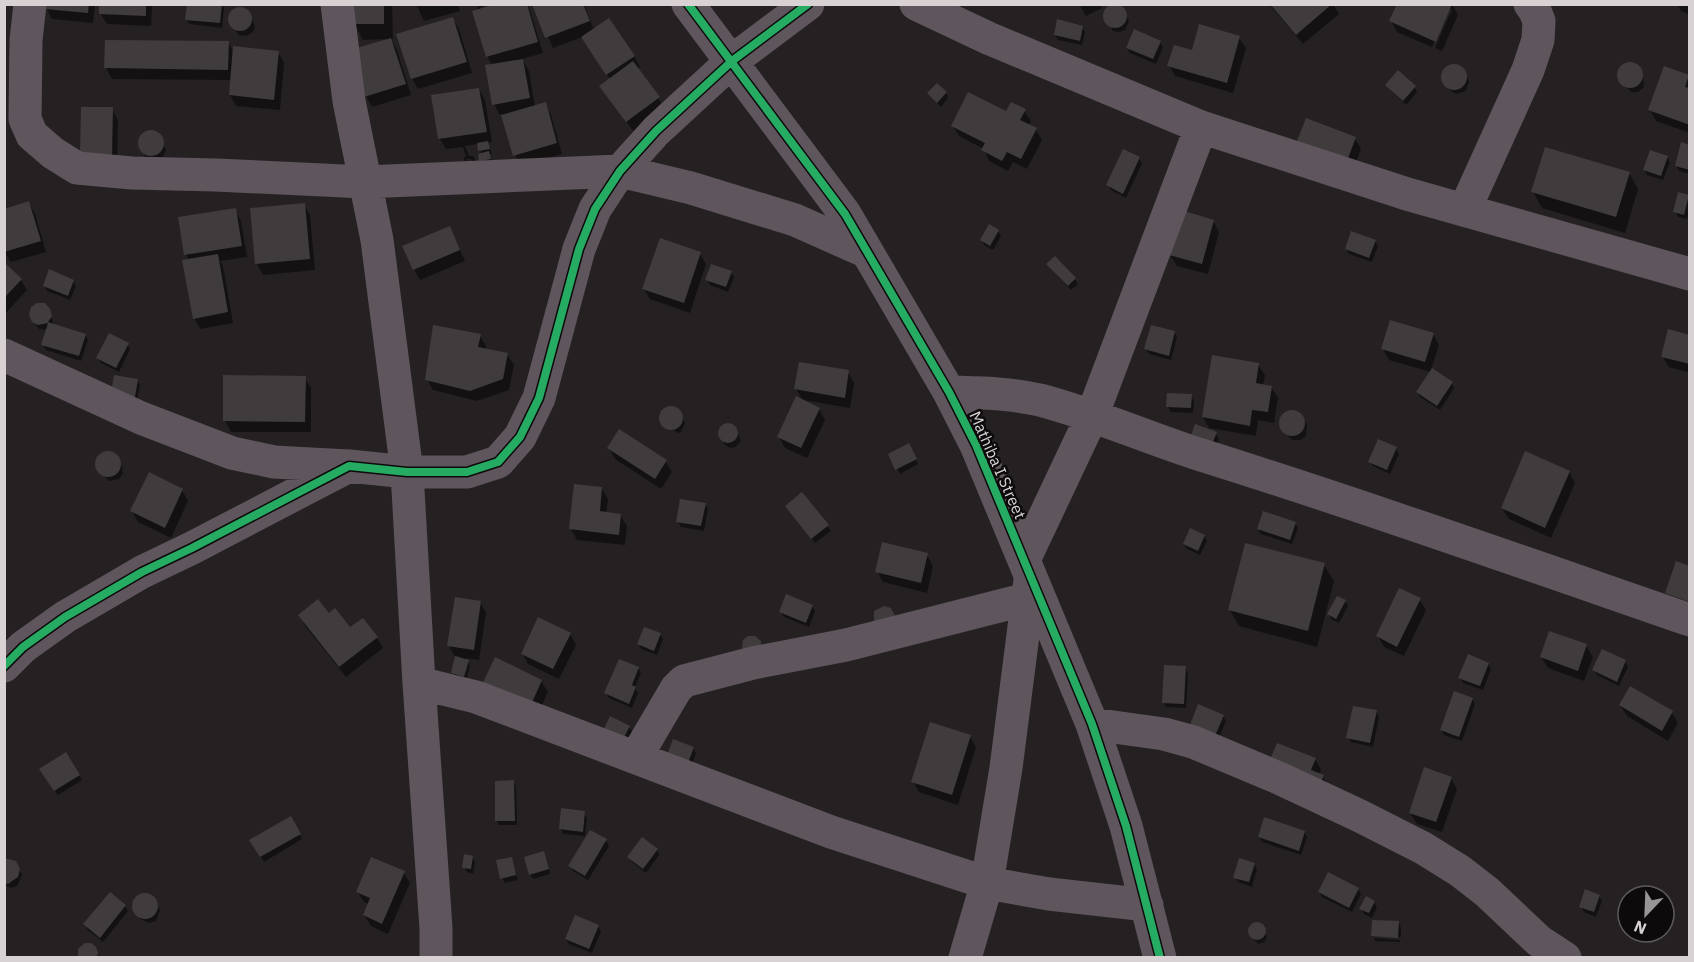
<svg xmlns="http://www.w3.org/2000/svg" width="1694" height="962" font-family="'IBM Plex Sans',sans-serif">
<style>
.shadow{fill:#0007}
.building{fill:#403c3d}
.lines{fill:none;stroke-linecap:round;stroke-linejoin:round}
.minor{stroke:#5f565d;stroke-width:33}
.cycleway-casing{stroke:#0d0a0b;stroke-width:11}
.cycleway{stroke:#26ab63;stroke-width:8}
.labels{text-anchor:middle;stroke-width:5;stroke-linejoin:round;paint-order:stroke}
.street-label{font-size:16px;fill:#d8d2d4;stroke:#0d0a0b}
</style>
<rect width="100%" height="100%" fill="#252123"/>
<!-- shadow -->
<path class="shadow" d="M47,4H95L93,23L52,19L46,8Z
M101,4H152L151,26L107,24L100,13Z
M188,4H222L224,8L222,28L189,24L187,19Z
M354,4H392L393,39H391L397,50L411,95L372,107L366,96L387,39L363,40L354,23Z
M416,4H458L460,11L424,21Z
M476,4H490L480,8L481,10L502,4H528L543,53L522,59L529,71L535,107L545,104L551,115L562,154L521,166L515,155L503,114L500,115L494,104L492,65L487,56L479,11Z
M534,4H584L594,30L634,56L640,67L637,69L665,108L634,132L601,87L610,79L582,37L553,48Z
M1079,4H1100L1102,8L1086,16Z
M1269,4H1333L1339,14L1303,44Z
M1398,4H1452L1458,15L1442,51L1435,48L1452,9H1449L1432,47L1397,32L1391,21Z
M1677,4H1690V15L1681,11Z
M1113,6L1123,9L1129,21L1125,30L1119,32L1113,31L1105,16L1107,10Z
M236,9L247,10L255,26L253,32L246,36L239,35L231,24V14Z
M452,18L459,29L472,73L418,89L412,78Z
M1082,27L1085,32L1082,45L1058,40L1055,35Z
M1239,38L1246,48L1233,93L1175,76L1169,65L1193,52Z
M228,42L234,53L278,52L284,63L280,110L236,106L230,95L232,80L112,79L106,68Z
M1160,42L1163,47L1156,64L1130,53L1127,48Z
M1635,65L1643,76L1644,87L1638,92H1631L1619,79V72L1623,66Z
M1454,66L1462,68L1469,81L1466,91L1456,94L1447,88L1443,75L1447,69Z
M1688,77L1690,79V133L1656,121L1650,110Z
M1386,85L1414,87L1417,92L1406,105Z
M479,89L485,100L492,142L488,143L490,148L492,154H489L493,164L481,161L482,154L478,144L465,146L469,156H473L476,161L477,168L472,164L471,159H466L468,162L465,164L464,157H466L463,147L446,149L439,138Z
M946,93L948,98L941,107L929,94Z
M112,109L118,120L117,167L88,166Z
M1024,111L1031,121L1028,126L1036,130L1042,140L1027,169L1013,162L1008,171L989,161L984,149L959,136L953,126Z
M147,132L154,133L160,137L166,150L163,157L152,161L145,157L140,140Z
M1355,139L1361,149L1353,171L1305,151Z
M1690,146V174L1679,171L1676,166Z
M1124,151L1139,158L1142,163L1126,198L1111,190L1108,185Z
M1667,157L1670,162L1663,180L1647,175L1644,170Z
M1629,173L1638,189L1625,233L1542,208L1533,192Z
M1688,196L1690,208L1687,219L1678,217L1675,212Z
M29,203L35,214L46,252L11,262L4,252Z
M304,205L310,215L315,270L263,275L257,264Z
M235,210L241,221L247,257L220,261L223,266L233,323L200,329L194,318L189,260L186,254Z
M1213,221L1219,232L1208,274L1177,266L1170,255Z
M998,231L1001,236L993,250L984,245L982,240Z
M455,239L465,261L420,280L414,269Z
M1375,241L1378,246L1372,262L1349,254L1346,249Z
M700,254L706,264L690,313L650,299L644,289Z
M4,264L21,280L27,290L4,315Z
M1048,265L1075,279L1078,284L1071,290Z
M731,272L734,277L728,292L710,285L707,280Z
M73,281L76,286L70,300L47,291L44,286Z
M49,310L53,322L52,325L85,335L88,340L81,361L46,350L43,345L47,330L39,329L31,318Z
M1174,332L1177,337L1171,360L1149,354L1146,349Z
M1433,334L1439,345L1431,370L1452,383L1454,388L1440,410L1420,397L1417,392L1431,372L1389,360L1383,349Z
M480,336L486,346V350L507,354L514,365L509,390L477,401L433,390L427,379Z
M1690,337V373L1669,367L1662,356Z
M127,344L130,349L119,372L101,363L98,358Z
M1258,365L1265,375L1263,386L1271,387L1278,398L1274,423L1258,420L1256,436L1209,428L1203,417Z
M848,372L854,383L850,408L803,400L819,409L825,420L807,458L785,448L779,437L803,401L796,389Z
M305,378L311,388V432H231L225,421Z
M137,380L140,385L137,401L115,398Z
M1191,396L1194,401L1193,413L1171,412L1168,407Z
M670,408L679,412L682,417L685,423L681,432L678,433L663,423L661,417L664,411Z
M1294,411L1304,419L1307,424L1306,436L1300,440H1292L1282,429V417L1287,412Z
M731,425L736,429L741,441L735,447L730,448L725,445L719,434L723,427Z
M620,431L666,462L672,472L661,489L615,459L609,448Z
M1216,434L1219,439L1213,453L1193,445Z
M908,445L918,464L900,474L890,454Z
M1396,449L1399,454L1390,474L1373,466L1370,461Z
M106,453L113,454L122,466L123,473L119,479L109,481L98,468V460Z
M1569,472L1575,483L1551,538L1509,519L1502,508Z
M602,489L608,499L606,514L620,515L627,526L625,545L577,540L571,529Z
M182,490L188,501L171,538L138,522L132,511Z
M802,494L831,531L815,543L790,511Z
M705,504L708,509L704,531L681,527L678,522Z
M1295,523L1298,528L1292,544L1261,534L1258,529Z
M1204,536L1207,541L1200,555L1187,549L1184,544Z
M927,555L933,566L927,593L883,582L877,571Z
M1324,565L1334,581L1317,647L1239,626L1230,610Z
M1419,599L1426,610L1404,656L1384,647L1378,636Z
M1345,601L1348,606L1339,623L1331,619L1329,614Z
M480,602L486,613L479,660L466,658L470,666L466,681L455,678L452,672L455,657L449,646Z
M812,606L815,611L809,627L784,617L781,612Z
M329,615L350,629L377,638L383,648L346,677L306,627L300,616Z
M570,634L576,645L559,679L528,664L522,653Z
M660,634L663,639L657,655L641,649L639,644Z
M1586,646L1593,657L1584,681L1548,668L1541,657Z
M1625,662L1628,667L1619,686L1597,675L1594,670Z
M1488,664L1491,669L1483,690L1463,683L1460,678Z
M638,668L641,673L635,687L638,693L632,708L609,698L606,693Z
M1185,668L1188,673L1186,708L1166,707L1163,702Z
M541,681L548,692L533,724L487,702Z
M1472,699L1475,704L1462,741L1444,735L1441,730Z
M1620,705L1672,713L1678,723L1668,741L1627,716Z
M1376,712L1379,717L1373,747L1351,742L1348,737Z
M1223,716L1226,721L1218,740L1194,730Z
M629,727L632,732L621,753L603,744Z
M970,737L976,747L958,805L919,792L913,781Z
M693,748L696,753L690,770L671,762Z
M65,754L82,780L58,795L44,774Z
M1315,759L1321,770L1319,775L1323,777L1329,787L1269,767Z
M1451,778L1457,789L1442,832L1417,824L1410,813Z
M514,782L516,787L517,825H499L497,820Z
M584,813L587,818L585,836L563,834L561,829Z
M290,818L302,839L264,862L252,841Z
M591,832L606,841L609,846L588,880L573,871L570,866Z
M1304,832L1307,837L1301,855L1262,842L1259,837Z
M657,850L659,855L646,873L632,862L629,857Z
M472,857L475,862L473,874L467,872L464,867Z
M511,858L518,880L505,883L502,878Z
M546,858L550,874L533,879L530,874Z
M4,860L15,862L22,875L17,886L11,888L4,885Z
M1254,864L1257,869L1252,887L1238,882L1235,877Z
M403,872L410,883L388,934L371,926L364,915L369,904L364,902L357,891Z
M1358,889L1361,894L1352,912L1322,897L1319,892Z
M146,895L153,897L160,910L156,921L149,923L140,919L133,907L138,897Z
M1599,896L1602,901L1596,917L1584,912L1581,907Z
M1374,902L1377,907L1372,918L1364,914L1361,909Z
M125,906L128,911L103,942L88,930L85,925Z
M1373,922L1399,923L1401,928V937L1373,935V937L1372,936Z
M1257,924L1262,927L1267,938L1264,942L1259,944L1255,941L1250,930L1252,925Z
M598,926L601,931L592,953L569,944L566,939Z
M1374,938L1400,940V942L1375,941Z"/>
<!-- building -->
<path class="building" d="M45,4H89L88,13L45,9Z
M99,4H146V16L99,14Z
M187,4H222L220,23L185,20Z
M352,4H384V24H353Z
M496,4H527L538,42L486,57L472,11Z
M532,4H583L590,21L545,38Z
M1270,4H1332L1296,35Z
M1397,4H1452L1436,42L1389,21Z
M1103 16a12 12 0 1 1 24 0a12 12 0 1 1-24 0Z
M228 19a12 12 0 1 1 24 0a12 12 0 1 1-24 0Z
M453,17L467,62L411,79L396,34Z
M609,18L635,56L606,75L581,37Z
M1057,19L1083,26L1080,41L1054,35Z
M1199,24L1240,36L1227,83L1167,66L1174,45L1192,50Z
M1134,29L1161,41L1153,59L1126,48Z
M391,38L406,84L364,97L350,50Z
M105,40L229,41L228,70L104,68Z
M233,46L279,51L274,100L229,95Z
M523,59L530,98L492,105L485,65Z
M633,61L660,97L626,122L599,86Z
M1617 75a13 13 0 1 1 26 0a13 13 0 1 1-26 0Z
M1441 77a13 13 0 1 1 26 0a13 13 0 1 1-26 0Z
M1664,66L1689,75L1685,87L1690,88V125L1648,110Z
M1398,70L1416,86L1403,101L1385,85Z
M937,83L947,92L937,103L927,93Z
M479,88L487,132L438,139L431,95Z
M968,92L1006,111L1011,102L1026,109L1020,120L1037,128L1021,159L1007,152L1002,161L981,150L985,143L951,126Z
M546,102L557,143L513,156L501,115Z
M81,107H113L112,157L80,155Z
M1306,118L1356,137L1347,161L1297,141Z
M138 143a13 13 0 1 1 26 0a13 13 0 1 1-26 0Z
M488,141L490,149L478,151L477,143Z
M1681,142L1690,145V170L1675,166Z
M1545,147L1630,172L1616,217L1531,192Z
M1123,149L1140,157L1123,194L1106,185Z
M1650,150L1668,156L1661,176L1643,170Z
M489,151L491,159L479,161L478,154Z
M1678,192L1689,195L1684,215L1673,212Z
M29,201L41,241L4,252V209Z
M305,203L310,259L255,264L250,208Z
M236,208L242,246L184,255L178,217Z
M1181,210L1214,220L1202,264L1169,255Z
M989,224L999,230L990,246L980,240Z
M450,226L460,250L413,270L402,246Z
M1351,231L1376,240L1369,258L1345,249Z
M660,238L701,252L684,303L642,289Z
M218,254L228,312L193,319L182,260Z
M1055,256L1076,278L1068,286L1046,264Z
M4,262L22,279L4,298Z
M711,264L732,271L726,287L705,280Z
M49,269L74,280L68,296L43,286Z
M37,303H45L50,309L52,316L48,322L86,334L79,356L41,345L48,323L38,325L32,322L29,315L31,307Z
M1390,320L1434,333L1425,362L1381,349Z
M433,325L481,334L478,347L508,353L503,379L470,391L425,380Z
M1151,325L1175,331L1169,356L1144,349Z
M1668,329L1690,335V364L1661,357Z
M109,333L129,343L116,368L96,358Z
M1212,355L1259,363L1256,383L1272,386L1268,412L1252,410L1250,426L1202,417Z
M799,362L849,370L845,398L794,389Z
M1432,368L1453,382L1437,406L1416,392Z
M114,375L138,379L135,397L111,393Z
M223,375L306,376L305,422L223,421Z
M1167,393L1192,394L1191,408L1166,407Z
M796,396L820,408L801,448L777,437Z
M659 418a12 12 0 1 1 24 0a12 12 0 1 1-24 0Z
M1279 423a13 13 0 1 1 26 0a13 13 0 1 1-26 0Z
M718 433a10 10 0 1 1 20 0a10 10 0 1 1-20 0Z
M1195,424L1217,432L1210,449L1189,441Z
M619,429L667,460L655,479L607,448Z
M1378,439L1397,447L1387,470L1368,462Z
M909,443L917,459L895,470L888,454Z
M1525,451L1570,471L1545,528L1501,508Z
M95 464a13 13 0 1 1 26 0a13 13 0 1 1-26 0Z
M149,472L183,489L165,528L130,511Z
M574,484L602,487L600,511L621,514L619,535L569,529Z
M802,492L829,525L811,539L785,506Z
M680,499L706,503L701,526L676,522Z
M1263,511L1296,522L1290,540L1257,529Z
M1190,528L1205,535L1198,551L1183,544Z
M882,542L928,553L921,583L875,572Z
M1245,543L1325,563L1308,631L1228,610Z
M1676,561L1690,566V602L1665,593Z
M1399,588L1421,598L1397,647L1376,636Z
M786,594L813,605L806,623L779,612Z
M1337,596L1346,600L1336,619L1327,614Z
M455,597L481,601L474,650L447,646Z
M318,599L329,613L335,608L350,627L363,618L378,637L339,667L298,615Z
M884,606L891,608L896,618L874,623V611Z
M538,617L571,633L553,669L521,654Z
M644,627L661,633L654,651L637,644Z
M1549,631L1587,644L1578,671L1540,657Z
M748,636H755L761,641L760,651L742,649L743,640Z
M1602,649L1626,660L1617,682L1592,670Z
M1468,654L1489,663L1480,686L1458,678Z
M455,656L469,660L464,677L451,673Z
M495,657L542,680L527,714L479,691Z
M619,659L639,667L632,685L636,687L629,704L604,693Z
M1164,665L1186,666L1184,704L1162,703Z
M1630,686L1673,711L1662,731L1619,705Z
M1454,691L1473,698L1459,737L1440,730Z
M1198,704L1224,715L1215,736L1190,725Z
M1353,706L1377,710L1370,743L1346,738Z
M610,716L630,726L618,749L599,739Z
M930,722L971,735L952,795L911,782Z
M673,739L694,747L687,766L666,758Z
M1277,743L1316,758L1311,770L1324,775L1319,788L1267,767Z
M66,752L80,775L54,791L39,769Z
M1424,767L1452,777L1436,822L1409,813Z
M514,780L515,821H495V781Z
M561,808L585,811L583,832L559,829Z
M291,816L301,834L260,857L249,840Z
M1264,817L1305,831L1299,851L1258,837Z
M590,830L607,839L585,876L568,866Z
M642,837L658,849L643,869L627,857Z
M544,851L549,869L529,875L524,857Z
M464,854L473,856L471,869L462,868Z
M371,857L405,871L382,924L363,915L370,898L356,892Z
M512,857L516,875L500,879L496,860Z
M4,858L16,861L20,869L18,877L8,884L4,883Z
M1239,858L1255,863L1249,882L1233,878Z
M1328,872L1359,888L1349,908L1318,892Z
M1585,889L1600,895L1594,912L1579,907Z
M110,892L126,905L100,938L83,924Z
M132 906a13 13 0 1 1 26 0a13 13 0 1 1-26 0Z
M1366,896L1375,901L1369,913L1359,909Z
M575,915L599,925L589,949L565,939Z
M1372,920L1399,921L1398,938L1371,936Z
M1248 931a9 9 0 1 1 18 0a9 9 0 1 1-18 0Z
M85,943H91L96,947L98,953L96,958H80L78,956V949Z"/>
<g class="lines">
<!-- minor -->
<path class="minor" d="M30,4L26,40L25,119L32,135L53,153L77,168L132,173L216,175L365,182L620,171L691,188L795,220L867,252
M337,4L349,101L377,240L407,472L419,683L436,928V958
M688,4L845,214L949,392L976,445L1092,724L1126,826L1160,958
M916,4L988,38L1201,127L1407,194L1690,274
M1465,209L1528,70L1538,40L1539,21L1535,11L1530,4
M4,355L141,418L232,453L274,462L348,466
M949,392C980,393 1010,393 1040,400C1093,414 1143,436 1195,453C1361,505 1525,563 1690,620
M1024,560L1092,416L1201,127
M4,666L23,647L65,617L142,572L192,548L349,466L407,472H467L498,462L520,437L539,398L579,249L595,209L620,171L656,131L732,61L808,4
M419,683L476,697L831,832L987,883L1049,894L1147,905
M1092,724L1164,734L1193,742L1281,779L1360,816L1423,848L1460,871L1487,892L1539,941L1565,958
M636,757L676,689L684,681L753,663L846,645L1027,599
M965,958L987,883L1006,768L1030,580"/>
<!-- cycleway casing -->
<g class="cycleway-casing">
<path id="cycleway" d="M688,4L845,214L949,392L976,445L1092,724L1126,826L1160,958
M4,666L23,647L65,617L142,572L192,548L349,466L407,472H467L498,462L520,437L539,398L579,249L595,209L620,171L656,131L732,61L808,4"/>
</g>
<!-- cycleway -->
<use href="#cycleway" class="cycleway"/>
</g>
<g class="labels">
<!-- street labels -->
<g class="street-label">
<text transform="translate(998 465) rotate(66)" y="6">Mathiba I Street</text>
</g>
</g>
<!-- border -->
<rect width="1694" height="962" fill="none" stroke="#d8d2d4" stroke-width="12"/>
<!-- north arrow -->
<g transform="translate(1646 914) rotate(203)"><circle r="28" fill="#0d0a0b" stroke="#5e5a5b" stroke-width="1.5"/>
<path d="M0-4.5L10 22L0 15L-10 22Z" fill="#999496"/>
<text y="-9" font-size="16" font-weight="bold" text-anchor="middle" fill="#d8d2d4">N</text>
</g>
</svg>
